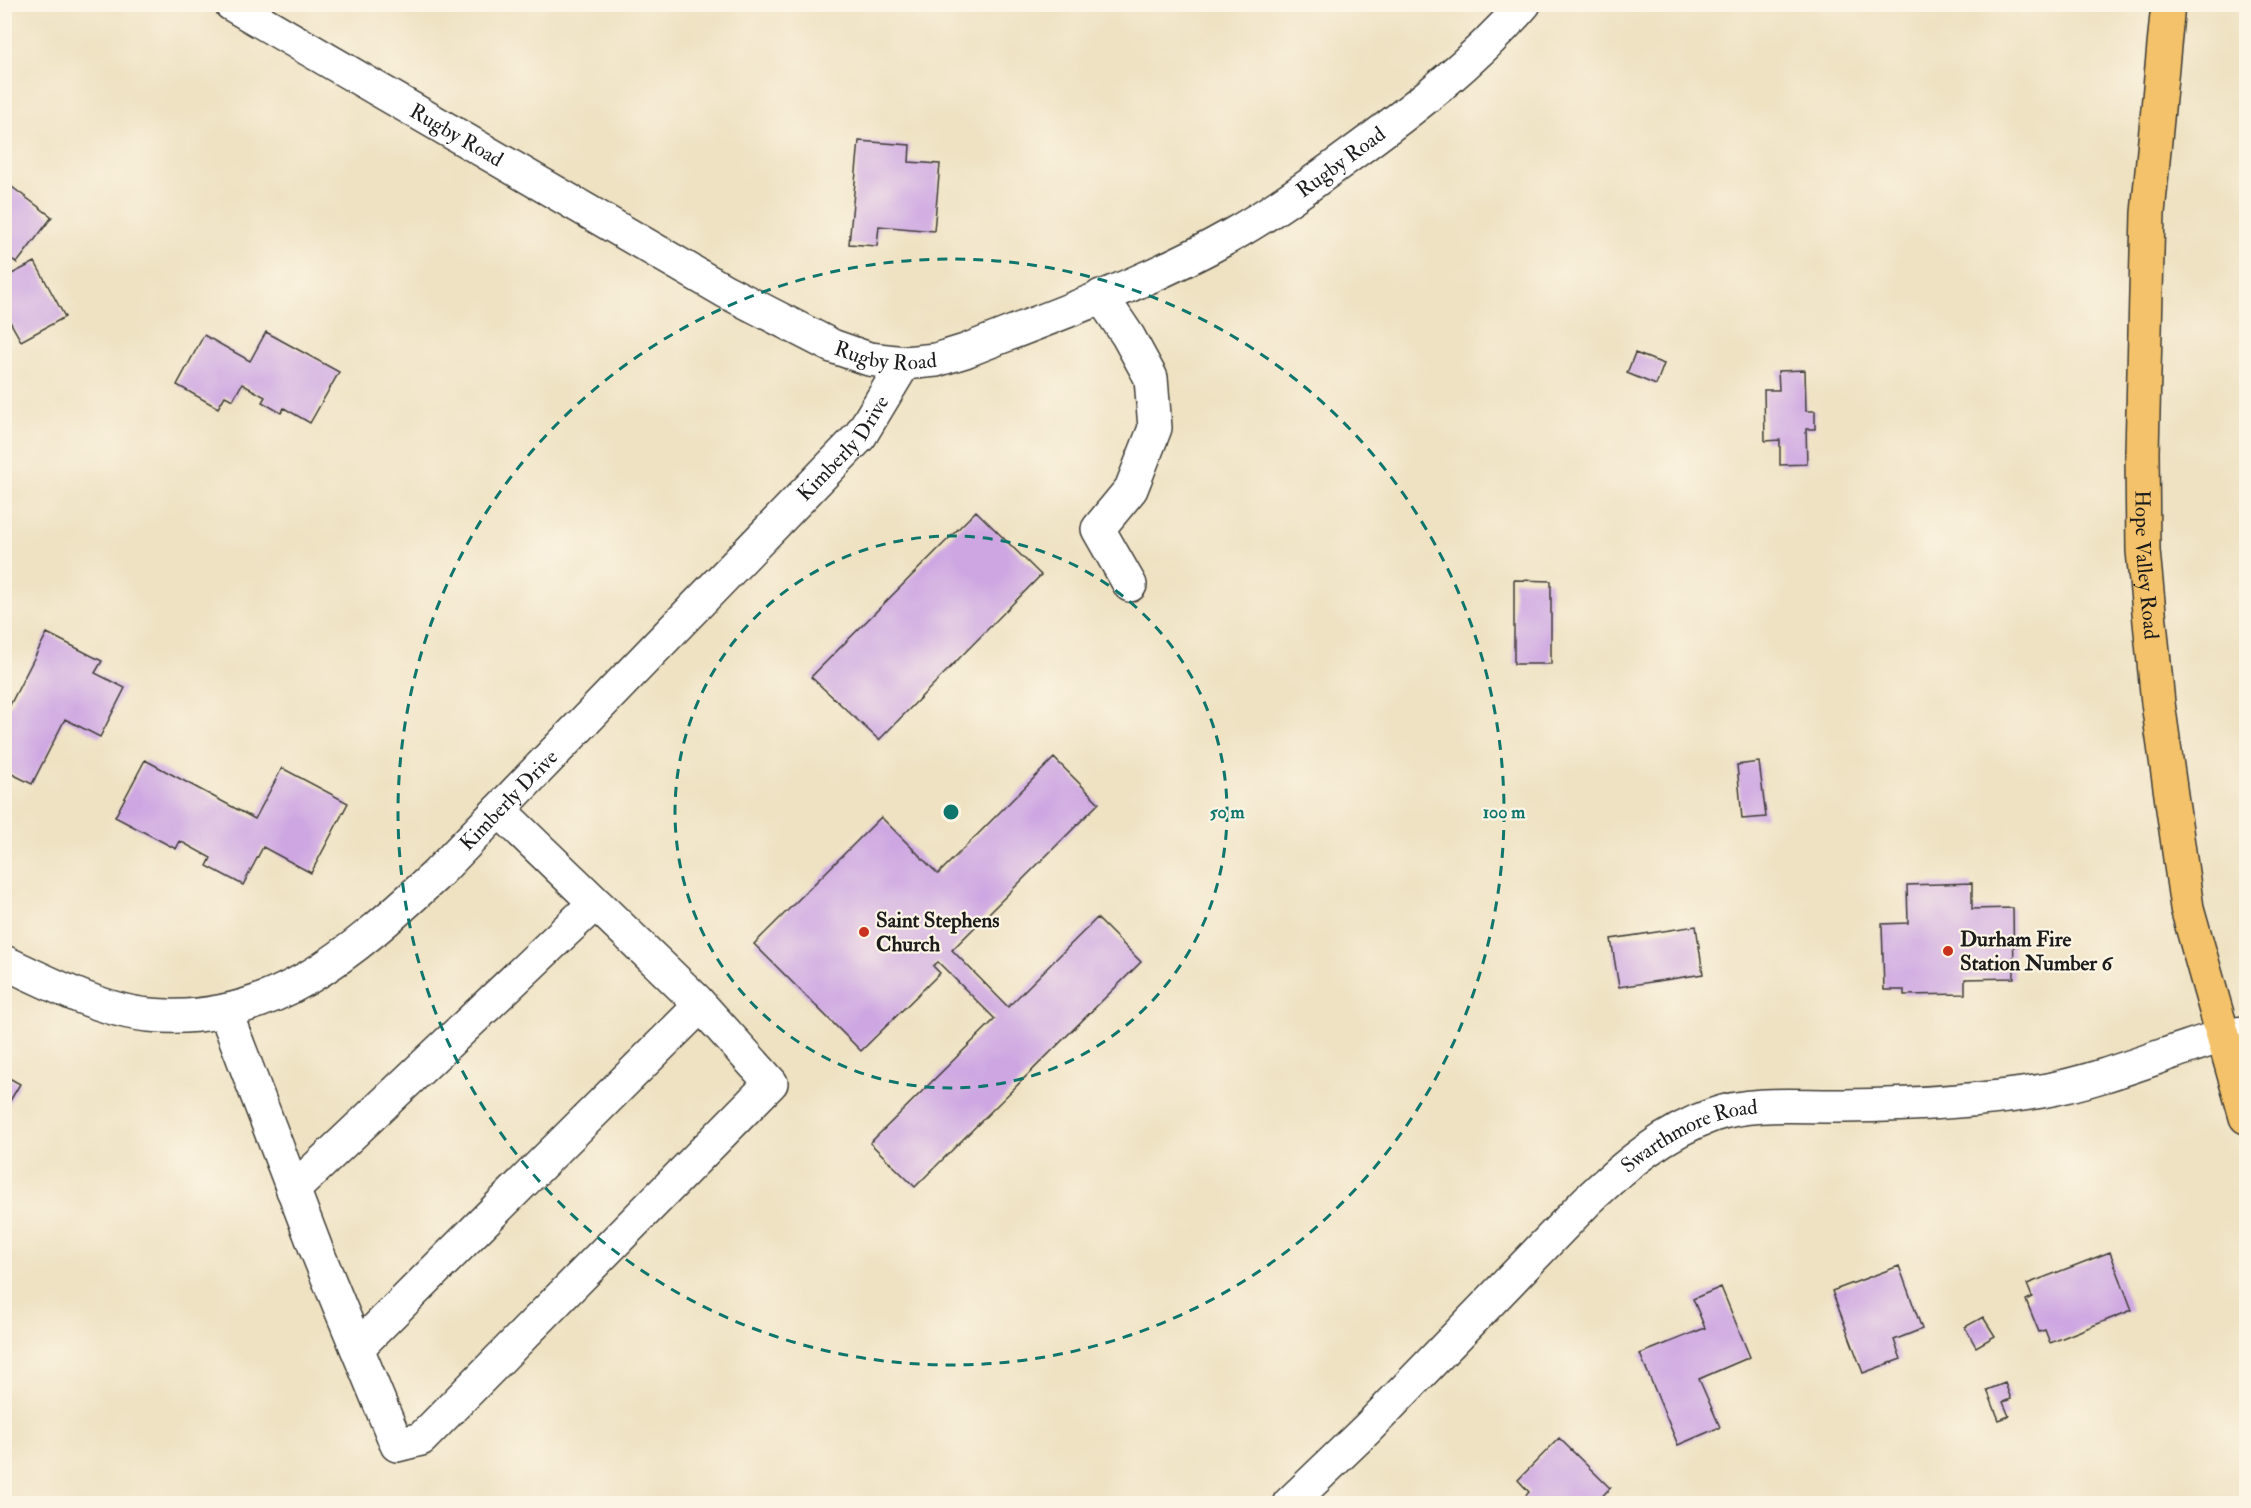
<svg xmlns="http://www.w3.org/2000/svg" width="2251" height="1508" font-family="'IM FELL Double Pica',serif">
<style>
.building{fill:#cea7e2}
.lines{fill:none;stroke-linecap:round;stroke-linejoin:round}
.minor-casing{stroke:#3c3a35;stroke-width:36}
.major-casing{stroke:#3c3a35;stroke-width:36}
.minor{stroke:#fff;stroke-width:33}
.major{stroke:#f3c26a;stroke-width:33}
.ring{fill:none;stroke:#0f766e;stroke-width:3;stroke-dasharray:10 8}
.poi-dot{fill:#c8321e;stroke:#fcf5e5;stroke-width:2}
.labels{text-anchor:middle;stroke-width:4.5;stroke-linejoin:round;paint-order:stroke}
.street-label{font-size:21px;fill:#1c1c1c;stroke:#fcf5e5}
.poi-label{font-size:21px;font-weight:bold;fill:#1c1c1c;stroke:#fcf5e5;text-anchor:start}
.centre{fill:#0f766e;stroke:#fcf5e5;stroke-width:3}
.ring-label{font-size:18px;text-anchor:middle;font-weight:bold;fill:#0f766e;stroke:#fcf5e5;stroke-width:4.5;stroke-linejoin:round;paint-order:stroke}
</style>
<rect width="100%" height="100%" fill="#fcf5e5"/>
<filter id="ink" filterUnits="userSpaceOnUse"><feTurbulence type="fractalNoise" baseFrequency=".0167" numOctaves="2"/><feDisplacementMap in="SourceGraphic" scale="12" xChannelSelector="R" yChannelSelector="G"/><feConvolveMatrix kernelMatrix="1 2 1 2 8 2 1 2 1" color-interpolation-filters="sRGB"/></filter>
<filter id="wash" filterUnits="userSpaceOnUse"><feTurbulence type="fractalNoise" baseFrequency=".008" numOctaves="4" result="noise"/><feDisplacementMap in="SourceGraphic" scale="24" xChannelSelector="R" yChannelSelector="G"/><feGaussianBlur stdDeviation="1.35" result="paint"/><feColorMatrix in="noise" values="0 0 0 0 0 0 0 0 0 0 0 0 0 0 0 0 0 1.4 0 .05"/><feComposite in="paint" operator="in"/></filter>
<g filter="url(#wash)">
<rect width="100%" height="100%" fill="#efe2c3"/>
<g id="blocks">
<!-- building -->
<path class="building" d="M859,141L910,145L909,162L940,164L934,231L879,226L877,246L849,244Z
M4,181L52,217L17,263L4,253Z
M35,262L65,317L21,341L4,311V278Z
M266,332L339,372L310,423L284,408L281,413L262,402L265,397L242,384L233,400L225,396L218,408L177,385L204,335L250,361Z
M1635,353L1664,364L1656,385L1627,373Z
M1805,370L1806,411H1815V429H1806L1807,464L1780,465V440L1765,441L1764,390H1779L1778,371Z
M976,511L1041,575L879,740L811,677Z
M1514,580L1551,581V664H1514Z
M47,633L102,661L95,673L125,688L100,737L65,719L32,784L4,770V705L9,707Z
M1054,758L1099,803L952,950L1008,1007L1097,918L1141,962L915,1187L870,1143L995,1019L938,962L933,966L940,973L861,1051L754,944L881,817L938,874Z
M145,760L255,819L282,768L348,803L311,873L263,847L243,885L207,866L211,858L180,841L176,849L115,817Z
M1759,762L1766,817L1742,819L1737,765Z
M1972,883V909L2013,908L2014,978L1965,979V994L1904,995V990H1884L1882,924L1908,923L1907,885Z
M1696,926L1703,974L1619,987L1611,939Z
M4,1075L20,1084L4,1111Z
M2110,1252L2132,1310L2050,1343L2045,1330L2039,1332L2026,1300L2032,1297L2027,1284Z
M1899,1266L1922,1329L1894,1340L1901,1359L1863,1373L1832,1291Z
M1721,1287L1750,1357L1699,1379L1720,1427L1678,1445L1640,1354L1705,1328L1693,1299Z
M1983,1317L1995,1336L1976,1347L1965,1327Z
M2005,1383L2011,1399L2003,1402L2009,1416L1999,1420L1987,1390Z
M1559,1438L1610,1488L1595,1504H1518L1529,1492L1518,1480Z"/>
</g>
</g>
<g filter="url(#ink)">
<use href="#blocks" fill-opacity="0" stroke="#3c3a35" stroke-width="1.5"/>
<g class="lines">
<!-- minor casing -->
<g class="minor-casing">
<g id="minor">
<path id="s1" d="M231,4L725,291L832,346L869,359L904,363L936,360L965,351C1055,315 1148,283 1232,235C1273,212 1311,184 1349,156C1412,110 1473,63 1524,4"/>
<path d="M1101,296L1128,336L1151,378L1155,428L1131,489L1098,529L1130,585"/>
<path id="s2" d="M4,962C47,982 102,1011 149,1015C270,1027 353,952 436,875L860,436L904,363"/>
<path d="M225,1011L316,1249L397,1445L421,1439L771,1083L697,1001L499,810"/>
<path d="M293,1190L594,904"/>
<path d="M357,1348L700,1006"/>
<path id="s3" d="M1289,1504L1367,1429L1587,1201C1624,1166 1664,1132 1713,1115C1753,1101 1802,1107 1844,1106C1911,1105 1976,1102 2042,1091C2086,1083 2130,1067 2173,1052C2198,1044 2220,1035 2246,1033"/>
</g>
</g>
<!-- major casing -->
<g class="major-casing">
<g id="major">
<path id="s4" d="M2168,4L2148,213L2142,452L2143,551L2158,703L2187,908L2246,1117"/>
</g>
</g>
<!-- minor -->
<use href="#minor" class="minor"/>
<!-- major -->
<use href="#major" class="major"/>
</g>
</g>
<!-- distance rings -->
<g class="ring">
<circle cx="951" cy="812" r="276"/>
<circle cx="951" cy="812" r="553"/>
</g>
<!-- markers -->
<g class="poi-dot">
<circle cx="864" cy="932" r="6"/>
<circle cx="1948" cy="951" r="6"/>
</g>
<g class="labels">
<!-- street labels -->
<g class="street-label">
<text dy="7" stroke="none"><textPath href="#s1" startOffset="261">Rugby Road</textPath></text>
<text dy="7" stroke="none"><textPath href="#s1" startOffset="1251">Rugby Road</textPath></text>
<text dy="7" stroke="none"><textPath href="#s1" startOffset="747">Rugby Road</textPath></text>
<text dy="7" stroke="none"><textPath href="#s2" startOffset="1076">Kimberly Drive</textPath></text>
<text dy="7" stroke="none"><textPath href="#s4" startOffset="562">Hope Valley Road</textPath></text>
<text dy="7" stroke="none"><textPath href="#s2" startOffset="590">Kimberly Drive</textPath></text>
<text dy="7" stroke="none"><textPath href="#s3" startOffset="549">Swarthmore Road</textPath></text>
</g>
<!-- poi labels -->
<g class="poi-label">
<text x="876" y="927">Saint Stephens<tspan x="876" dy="24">Church</tspan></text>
<text x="1960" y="946">Durham Fire<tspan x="1960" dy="24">Station Number 6</tspan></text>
</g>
</g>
<circle cx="951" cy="812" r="9" class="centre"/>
<g class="ring-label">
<text x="1227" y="818">50 m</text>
<text x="1504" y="818">100 m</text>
</g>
<!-- margin -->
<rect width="2251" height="1508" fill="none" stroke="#fcf5e5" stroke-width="24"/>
</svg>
